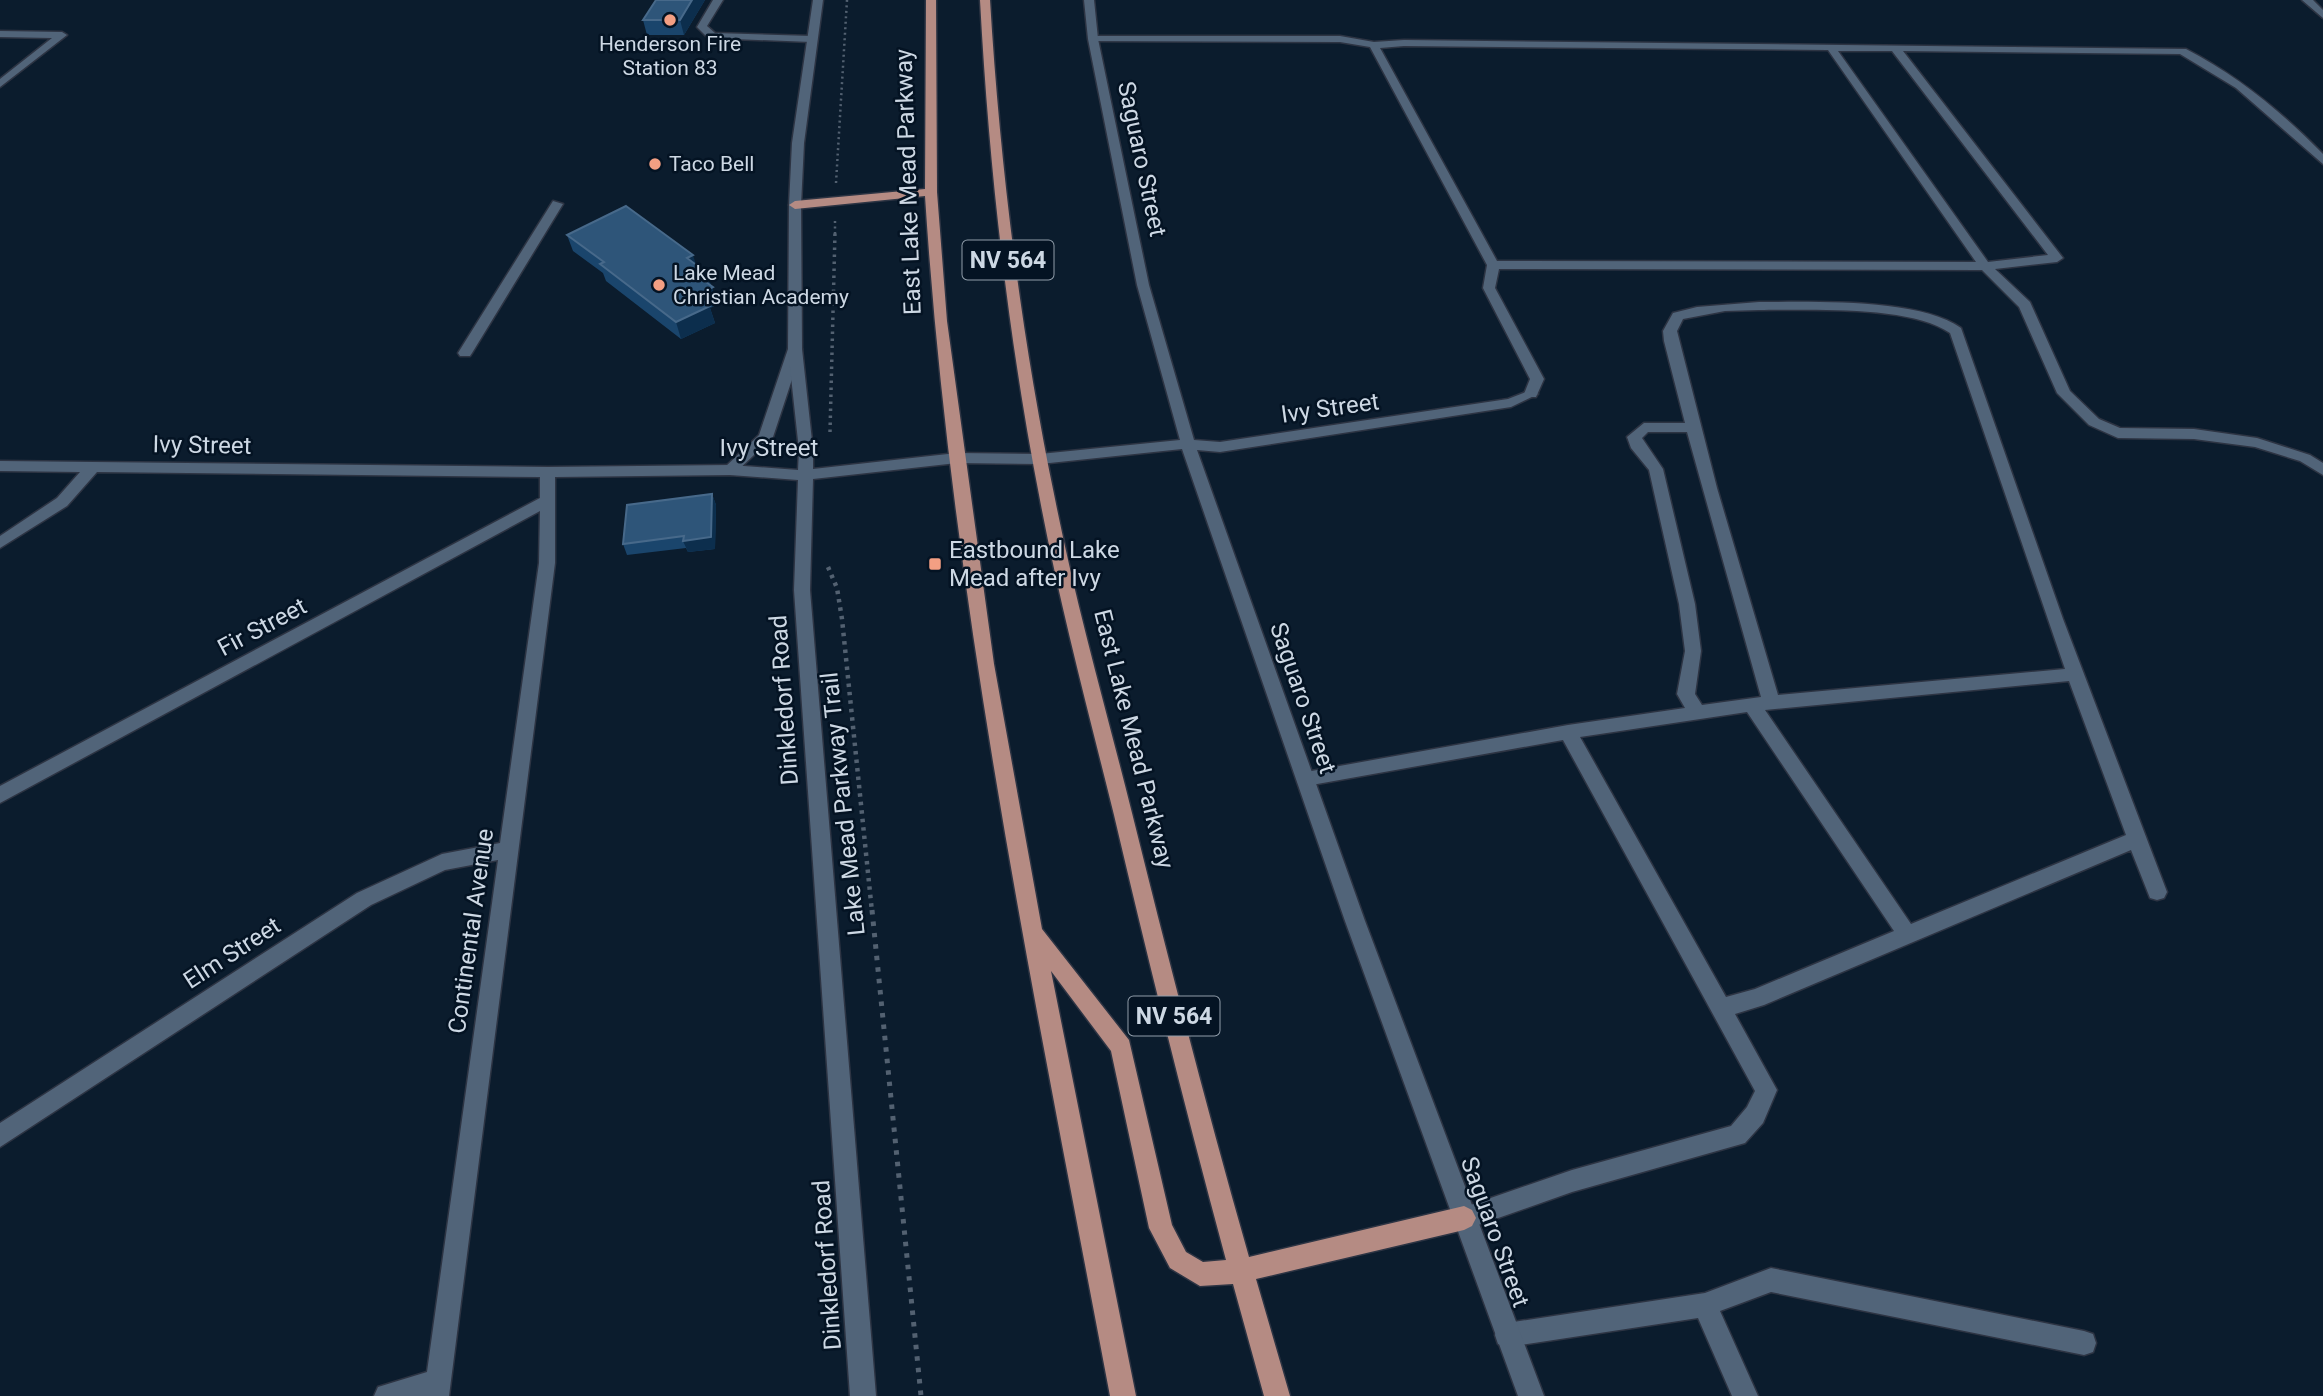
<svg xmlns="http://www.w3.org/2000/svg" width="2323" height="1396" font-family="Roboto,sans-serif">
<style>
.lines{fill:none;stroke-linecap:round;stroke-linejoin:round}
.service-casing{stroke:#2d3443;stroke-width:3}
.minor-casing{stroke:#2d3443;stroke-width:3}
.primary-casing{stroke:#2d3443;stroke-width:3}
.path-far3{stroke:#536171;stroke-width:2.5;stroke-dasharray:2 3.5;stroke-linecap:butt}
.path-far2{stroke:#536171;stroke-width:3.5;stroke-dasharray:2.5 4.5;stroke-linecap:butt}
.path-far1{stroke:#536171;stroke-width:4.5;stroke-dasharray:3.5 5;stroke-linecap:butt}
.path{stroke:#536171;stroke-width:5;stroke-dasharray:4.5 7;stroke-linecap:butt}
.service{fill:#516479;fill-rule:evenodd}
.minor{fill:#516479;fill-rule:evenodd}
.primary{fill:#b58b83;fill-rule:evenodd}
.wall{fill:#1a456c}
.shaded-wall{fill:#0c2e4d}
.building{fill:#2e5579;stroke:#47698a;stroke-width:2}
.poi-dot{fill:#f39f83;stroke:#041323;stroke-width:2.5}
.labels{text-anchor:middle;stroke-width:5;stroke-linejoin:round;paint-order:stroke}
.far-poi-label{font-size:21px;fill:#cdd8e4;stroke:#041323;text-anchor:start}
.shield{fill:#041323;stroke:#919daa;stroke-width:2}
.shield-label{font-size:23px;font-weight:bold;fill:#cdd8e4}
.street-label{font-size:24px;fill:#cdd8e4;stroke:#041323}
.poi-label{font-size:24px;fill:#cdd8e4;stroke:#041323;text-anchor:start}
</style>
<rect width="100%" height="100%" fill="#0b1c2d"/>
<g class="lines">
<!-- service casing -->
<g class="service-casing">
<path id="service" d="M713,0H723L707,26L715,33L811,36L816,39L811,42L708,38L697,27Z
M1093,36H1340L1374,42L1404,40L2186,49C2238,76 2282,112 2323,154V164L2236,88L2180,54L1903,51L2063,258L2057,262L1995,269L2030,302L2070,391L2099,419L2120,428L2194,429L2257,438L2310,455L2323,463V475L2300,461L2255,447L2194,439L2118,438L2089,425L2057,393L2019,307L1982,270L1499,269L1495,288L1544,379L1536,397H1526L1524,394L1530,379L1483,288L1487,265L1370,47L1340,42L1089,41V37ZM1404,46L1828,50L1976,262L1497,261L1380,48ZM1838,51H1892L2048,255L1988,262Z
M553,201L563,204L472,353L470,356H460L458,353Z
M1759,302C1811,302 1919,298 1961,328L2063,619L2167,892L2164,898L2157,900L2150,898L2131,850L1764,1005L1735,1014L1777,1090L1763,1123L1745,1143L1572,1192L1464,1230L1456,1226L1452,1218L1456,1210L1572,1170L1731,1126L1747,1107L1755,1091L1563,740L1306,786L1299,784L1297,779L1299,774L1306,772L1568,725L1685,708L1677,694L1685,651L1679,604L1649,470L1631,448L1627,437L1644,423H1685L1664,341L1663,331L1673,313L1697,307ZM1759,310C1808,310 1911,305 1950,333L2065,669L1778,695L1717,488L1677,331L1683,319L1725,311ZM1648,432H1687L1761,697L1702,705L1695,694L1701,651L1695,604L1663,469L1642,438ZM2069,681L2126,835L1911,924L1765,710ZM1747,712L1894,931L1755,989L1726,997L1580,737Z
M795,345L802,349L773,437L735,473H725V467L759,435L788,349Z
M1771,1268L2084,1331L2093,1334L2096,1343L2093,1352L2084,1355L1771,1292L1720,1311L1758,1396H1732L1698,1318L1507,1347L1498,1344L1495,1335L1498,1326L1507,1323L1705,1293Z"/>
</g>
<!-- minor casing -->
<g class="minor-casing">
<path id="minor" d="M813,0H823L804,143L801,205L802,349L813,450V469L957,453L1040,454L1180,440L1137,285L1088,39L1084,0H1094L1098,39L1149,285L1194,440L1220,442L1508,399L1531,390L1538,394L1511,407L1220,452L1197,450L1365,921L1544,1396H1518L1345,921L1182,449L1040,464L957,463L813,479L810,590L876,1396H850L794,590L798,480L730,475L555,477V563L449,1396H374L378,1387L427,1372L498,860L445,870L371,905L0,1147V1123L357,893L442,854L500,843L539,563L540,511L0,803V786L540,498V477L97,472L67,506L0,548V536L57,498L80,472L0,471V461L548,467L730,465L798,470L799,450L788,349L789,205L792,143Z
M2302,0H2313L2323,10V18Z
M0,31L62,32L67,35L0,87V79L52,38L0,37Z"/>
</g>
<!-- primary casing -->
<g class="primary-casing">
<path id="primary" d="M926,0H936L937,192L947,321L994,664L1042,929L1129,1040L1172,1225L1186,1252L1203,1262L1226,1260C1186,1112 1149,964 1114,815C1088,710 1060,606 1040,500C1008,336 989,168 980,0H990C1000,167 1021,335 1055,499C1076,605 1106,709 1132,813C1169,962 1207,1110 1249,1257L1464,1206L1472,1210L1476,1218L1472,1226L1464,1230L1256,1279L1290,1396H1264L1233,1284L1200,1286L1170,1268L1149,1228L1111,1051L1051,971L1136,1396H1110C1035,998 951,601 925,196L795,209L789,205L795,201L925,189Z"/>
</g>
<!-- path-far3 -->
<path class="path-far3" d="M836,183L847,0
M835,234V220"/>
<!-- path-far2 -->
<path class="path-far2" d="M830,432L835,232"/>
<!-- path-far1 -->
<path class="path-far1" d="M828,567L837,588L842,619L872,912"/>
<!-- path -->
<path class="path" d="M872,910L921,1396"/>
<!-- service -->
<use href="#service" class="service"/>
<!-- minor -->
<use href="#minor" class="minor"/>
<!-- primary -->
<use href="#primary" class="primary"/>
</g>
<!-- wall -->
<path class="wall" d="M656,0H705L684,35H647L643,20Z
M567,235L696,264L718,304L710,308L715,323L681,339L606,281L603,273L573,251Z
M712,494L716,505L715,549L688,552L686,548L627,555L623,544Z"/>
<!-- shaded-wall -->
<path class="shaded-wall" d="M692,0H705L684,35L680,20Z
M693,255L698,271L687,258Z
M707,273L718,304L710,308L715,323L681,339L676,322L696,296L699,277Z
M712,494L716,505L715,549L688,552L683,541Z"/>
<!-- building -->
<path class="building" d="M656,0H692L680,20H643Z
M626,206L693,255L687,258L707,273L699,277L713,287L696,296L710,306L676,322L600,264L604,262L567,235Z
M712,494L711,537L683,541L684,536L623,544L627,505Z"/>
<!-- markers -->
<g class="poi-dot">
<circle cx="670" cy="20" r="7"/>
<circle cx="655" cy="164" r="7"/>
<circle cx="659" cy="285" r="7"/>
<rect x="928" y="557" width="14" height="14" rx="3.5"/>
</g>
<g class="labels">
<!-- far-poi labels -->
<g class="far-poi-label">
<text x="670" y="51" text-anchor="middle">Henderson Fire<tspan x="670" dy="24">Station 83</tspan></text>
<text x="669" y="171">Taco Bell</text>
<text x="673" y="280">Lake Mead<tspan x="673" dy="24">Christian Academy</tspan></text>
</g>
<!-- shield labels -->
<g class="shield">
<rect x="962.5" y="240.5" width="91" height="39" rx="5"/>
<rect x="1128.5" y="996.5" width="91" height="39" rx="5"/>
</g>
<g class="shield-label">
<text x="1008" y="268">NV 564</text>
<text x="1174" y="1024">NV 564</text>
</g>
<!-- street labels -->
<g class="street-label">
<text transform="translate(1142 159) rotate(78)" y="8">Saguaro Street</text>
<text transform="translate(908 182) rotate(-92)" y="8">East Lake Mead Parkway</text>
<text transform="translate(1330 408) rotate(-8)" y="8">Ivy Street</text>
<text transform="translate(202 445) rotate(1)" y="8">Ivy Street</text>
<text x="769" y="456">Ivy Street</text>
<text transform="translate(262 627) rotate(-28)" y="8">Fir Street</text>
<text transform="translate(1303 698) rotate(71)" y="8">Saguaro Street</text>
<text transform="translate(784 700) rotate(-94)" y="8">Dinkledorf Road</text>
<text transform="translate(1134 739) rotate(76)" y="8">East Lake Mead Parkway</text>
<text transform="translate(843 804) rotate(-96)" y="8">Lake Mead Parkway Trail</text>
<text transform="translate(471 931) rotate(-82)" y="8">Continental Avenue</text>
<text transform="translate(232 953) rotate(-33)" y="8">Elm Street</text>
<text transform="translate(1495 1232) rotate(70)" y="8">Saguaro Street</text>
<text transform="translate(827 1265) rotate(-94)" y="8">Dinkledorf Road</text>
</g>
<!-- poi labels -->
<g class="poi-label">
<text x="949" y="558">Eastbound Lake<tspan x="949" dy="28">Mead after Ivy</tspan></text>
</g>
</g>
</svg>
